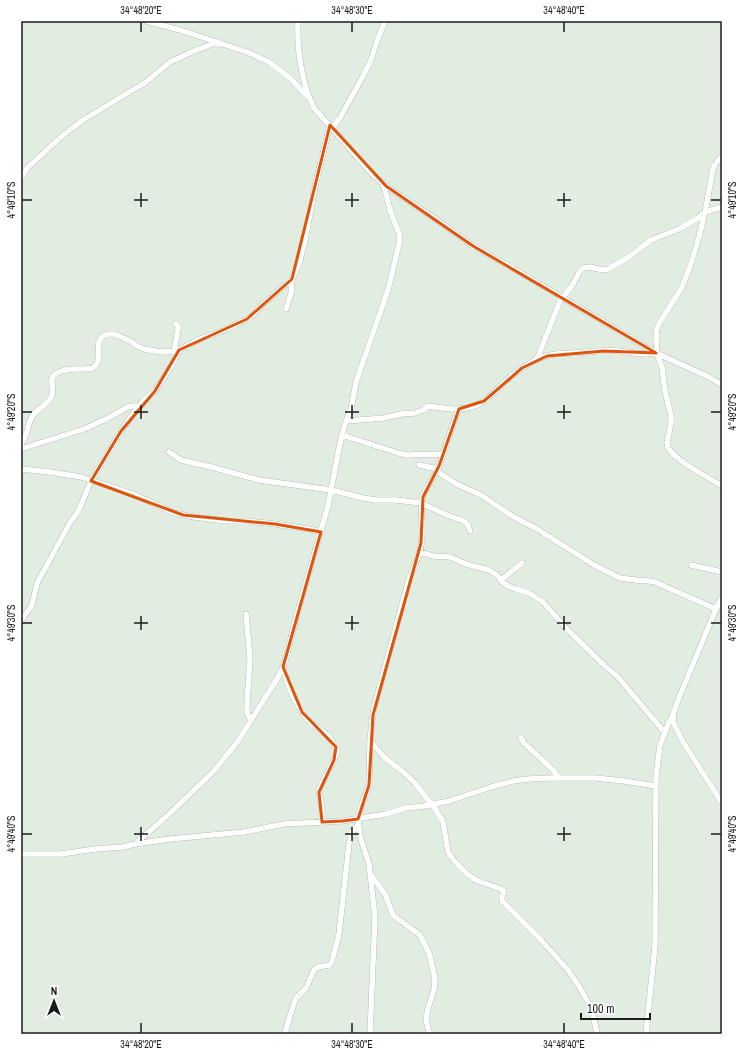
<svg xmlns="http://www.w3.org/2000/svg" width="743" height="1055" font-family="'Archivo Narrow',sans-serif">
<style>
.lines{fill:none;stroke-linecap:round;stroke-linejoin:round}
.minor-casing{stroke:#9c9c9c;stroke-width:6}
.minor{stroke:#fff;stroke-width:5.5}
.marked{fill:none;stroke:#de560d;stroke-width:3;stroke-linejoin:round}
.ticks{fill:none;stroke:#1b1b1b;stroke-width:1.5}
.neatline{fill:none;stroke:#1b1b1b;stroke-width:1.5}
.ticks-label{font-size:10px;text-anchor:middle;fill:#1b1b1b}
</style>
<rect width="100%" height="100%" fill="#e1ede0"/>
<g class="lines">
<!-- minor casing -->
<g class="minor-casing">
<path id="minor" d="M146,21L180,30L247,52L269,62L291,79L308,97
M298,21C297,50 301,81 314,108L373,175L386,186L434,218L473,246L514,269L656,353L709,377L722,385
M332,128L340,118L363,76L371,60L377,41L385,21
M722,156L715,164L713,169L705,212L699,237L692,261L682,287L660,322L657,328L656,336L657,354L662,367L665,391L671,415V423L667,443L668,448L675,456L690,467L722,486
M21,178L28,167L37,159L62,136L83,120L146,82L170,62L196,50L218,42
M286,309L291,294L292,279
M174,352L178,329V326L176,324
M537,359L560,301V297L564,296L572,286L580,271L583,268L590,267L603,270L608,269L629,257L651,240L679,229L698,218L705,212L722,207
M347,421L384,418L401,414L415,413L423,410L428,406C443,408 456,411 471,407C487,403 497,388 509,378C520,369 532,360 546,356C555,353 564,354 573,353C588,352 603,350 619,351C631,352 643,356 655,353
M342,435L398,453L407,455L443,454
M21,444C28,435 27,424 33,415C38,407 49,405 52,395C55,388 47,378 57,373C68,366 82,371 93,368L98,362L99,341L103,336L109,334H114L117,335L130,341L137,346L144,349L161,352L177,351L200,339L227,329L247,319L253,315L262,305L292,279L299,264L305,240L316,182L330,125
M21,449L84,429L106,419L128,407L132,406H140
M169,452L181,460L211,467L259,480L331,490L363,498L376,500H396L421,503L447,515L464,521L468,525L470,531
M419,465L438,469
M21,469L50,472L81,477L133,494L174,513L194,517L226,521H248L275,524L309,529L321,532
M437,471L456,484L481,495L514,517L537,529L594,565L620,578L635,580L649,581L655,582L716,609
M419,552L433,556L450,557L466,564L489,570L498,576L502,582L508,586L516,589L529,593L543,602L565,627L605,666L618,677L665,733
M691,565L722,572
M501,580L522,563
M722,597L716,609L678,700L673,714L674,724L683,742L722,803
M246,614L250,658L247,704V712L251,721
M21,621L32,605L37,583L71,521L76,515L81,505L91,481L121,431L134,412L144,400L155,391L171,367L179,350
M283,667L287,682L293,697L302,712L309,721L330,738L337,750V753L334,760L319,789L322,810V822
M521,738L524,743L552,769L559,778
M370,741L384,757L402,771L415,783L435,809L443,822L448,852L455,862L466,873L476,880L503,890L504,892L502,897V901L542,941L568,970L580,988L592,1009L597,1034
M135,844L168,815L214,771L238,741L277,679L281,671L285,662L297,614L328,506L340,443L345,424L351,409L356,382L388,290L400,240L399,233L391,213L383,183
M21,854H61L95,849L123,847L135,844L170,839L244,832L284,824L342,821L386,814L406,808L424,806L449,801L491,787L513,781L529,779L551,778H595L624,781L656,786
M371,875L385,894L393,915L398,919L420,935L429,953L435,978L434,990L428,1008L426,1019L427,1024L430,1034
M285,1034L287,1026L295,1000L297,997L306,988L314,970L318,967L330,965L332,961L339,934L349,844L352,832L358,825
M370,1034L375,917L369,864L360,836L358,819L361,807L369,785L370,741L372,721L374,708L409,579C415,565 422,550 422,535C423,523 420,511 422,499C425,487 435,478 439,466C446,447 451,427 459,409
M646,1034L655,946L656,777L660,745L669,722L672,718L673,714"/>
</g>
<!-- minor -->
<use href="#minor" class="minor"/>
</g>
<!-- marked area -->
<path class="marked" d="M330,125L386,186L473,246L656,353L604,351L547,356L522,368L484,401L459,409L439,466L423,497L421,543L373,715L369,785L358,819L342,821L322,822L319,792L334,760L336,747L302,712L283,667L321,532L275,524L183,515L91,481L121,431L155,391L179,350L247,319L292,279Z"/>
<!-- ticks -->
<path class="ticks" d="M141,22V32M352,22V32M564,22V32M141,193V207M352,193V207M564,193V207M22,200H32M134,200H148M345,200H359M557,200H571M711,200H721M141,405V419M352,405V419M564,405V419M22,412H32M134,412H148M345,412H359M557,412H571M711,412H721M141,616V630M352,616V630M564,616V630M22,623H32M134,623H148M345,623H359M557,623H571M711,623H721M141,827V841M352,827V841M564,827V841M22,834H32M134,834H148M345,834H359M557,834H571M711,834H721M141,1023V1033M352,1023V1033M564,1023V1033"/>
<!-- border -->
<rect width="743" height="1055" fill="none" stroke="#ffffff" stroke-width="44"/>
<!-- north arrow -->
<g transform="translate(54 1001)" stroke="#ffffff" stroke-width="3" paint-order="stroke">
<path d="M0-3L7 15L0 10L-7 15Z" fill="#1b1b1b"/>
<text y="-6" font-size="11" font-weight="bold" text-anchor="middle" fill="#1b1b1b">N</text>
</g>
<!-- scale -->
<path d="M581 1013v6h69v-6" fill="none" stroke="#1b1b1b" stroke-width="2"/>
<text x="587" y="1013" font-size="12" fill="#1b1b1b" stroke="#ffffff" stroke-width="3" paint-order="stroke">100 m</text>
<rect x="22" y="22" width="699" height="1011" class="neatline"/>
<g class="ticks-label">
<text x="141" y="14">34°48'20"E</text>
<text x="352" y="14">34°48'30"E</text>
<text x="564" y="14">34°48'40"E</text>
<text transform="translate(11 200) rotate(-90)" y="4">4°49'10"S</text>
<text transform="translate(732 200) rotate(-90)" y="4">4°49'10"S</text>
<text transform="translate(11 412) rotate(-90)" y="4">4°49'20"S</text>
<text transform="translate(732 412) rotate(-90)" y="4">4°49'20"S</text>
<text transform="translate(11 623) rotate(-90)" y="4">4°49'30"S</text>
<text transform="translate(732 623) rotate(-90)" y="4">4°49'30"S</text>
<text transform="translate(11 834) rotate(-90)" y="4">4°49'40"S</text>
<text transform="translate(732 834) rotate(-90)" y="4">4°49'40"S</text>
<text x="141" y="1048">34°48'20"E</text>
<text x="352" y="1048">34°48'30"E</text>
<text x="564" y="1048">34°48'40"E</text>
</g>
</svg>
